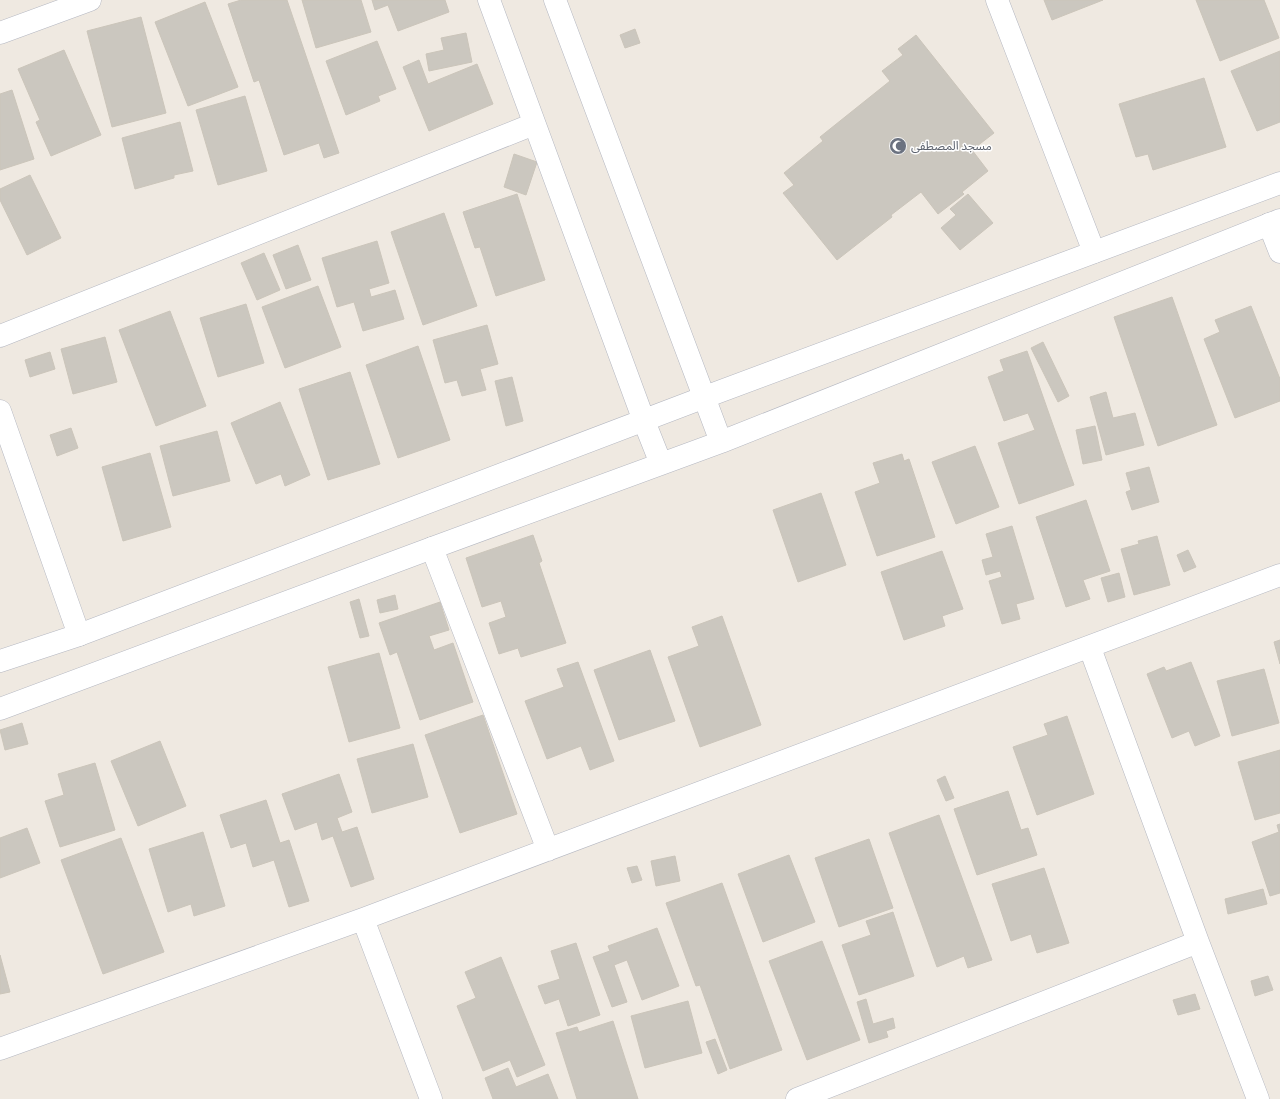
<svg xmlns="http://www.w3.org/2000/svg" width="1280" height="1099" font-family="'Exo 2','Noto Sans Arabic',sans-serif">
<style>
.building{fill:#cbc7bf;stroke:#cbc5ba}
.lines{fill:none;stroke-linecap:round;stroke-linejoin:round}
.street-casing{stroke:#b4b7c1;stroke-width:23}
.secondary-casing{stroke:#b4b7c1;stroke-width:23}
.street{stroke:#fff;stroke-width:22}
.secondary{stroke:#fff;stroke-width:22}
.labels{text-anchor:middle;stroke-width:3;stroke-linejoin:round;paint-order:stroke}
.worship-label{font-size:12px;fill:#5b616d;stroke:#fff;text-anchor:start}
</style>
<rect width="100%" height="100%" fill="#efe9e1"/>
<!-- building -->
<path class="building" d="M241,0H287L339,153L324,158L319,143L284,155L259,80L254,82L228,4Z
M302,0H361L371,32L316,48Z
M372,0H445L449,12L398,31L388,5L375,10Z
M1044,0H1103L1052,20Z
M1196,0H1264L1279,38L1220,61Z
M205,2L238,87L188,106L155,22Z
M141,17L166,113L112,127L87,31Z
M635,29L640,43L625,48L620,35Z
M466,33L472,62L429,71L426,54L444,50L441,38Z
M916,35L994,133L972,150L988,171L962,192L964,194L938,214L921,192L891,215L892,217L837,260L783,193L794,185L784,173L823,141L820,137L890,81L882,71L903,55L898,49Z
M377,41L396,89L378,96L380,101L346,115L326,61Z
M64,50L101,135L51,156L36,122L40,120L18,69Z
M1280,51V122L1257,131L1231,71Z
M419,60L428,84L477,64L493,104L429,131L403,67Z
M1204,78L1226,147L1153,170L1148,154L1136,157L1119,104Z
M12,90L34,159L0,170V94Z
M245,96L267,171L218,185L196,110Z
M180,122L193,171L174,175V178L135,189L122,138Z
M514,154L537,162L526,195L504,187Z
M30,175L61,238L27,255L0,200V189Z
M517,194L545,280L496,296L480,247L475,248L463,212Z
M968,194L993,223L960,250L941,228L956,215L950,209Z
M444,213L477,306L423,325L391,232Z
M377,241L389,283L369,289L371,297L395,290L404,319L363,331L354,302L337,307L322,258Z
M298,245L311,280L286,289L273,255Z
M264,253L280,290L257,300L241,263Z
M318,286L341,347L285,368L262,307Z
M1172,297L1217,425L1158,446L1114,317Z
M246,304L264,363L218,377L200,318Z
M1251,306L1280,379V401L1235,418L1204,339L1220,332L1215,320Z
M170,311L206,406L156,426L119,330Z
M487,325L498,364L480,369L486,390L462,396L457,380L445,383L433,340Z
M105,337L117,382L73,394L61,349Z
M1043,342L1069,396L1058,402L1031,348Z
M418,346L450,440L398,458L366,365Z
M1027,351L1074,485L1019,504L998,443L1035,430L1028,413L1004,421L988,377L1004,371L1000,360Z
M50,352L55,369L30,377L25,360Z
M350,372L380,464L328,480L299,389Z
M512,377L523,421L506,426L495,381Z
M1106,392L1113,418L1135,413L1144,445L1106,455L1090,397Z
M280,402L310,475L285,486L281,474L256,484L231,423Z
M1095,426L1102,460L1083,464L1076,430Z
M71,428L78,448L57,456L50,435Z
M217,431L230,481L173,496L160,446Z
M975,446L999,507L956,524L932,462Z
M150,453L171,527L123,541L102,467Z
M902,454L904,461L909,459L935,537L877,556L855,492L880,483L873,463Z
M1149,467L1159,502L1132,510L1126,492L1131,490L1126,473Z
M821,493L846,565L798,582L773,510Z
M1086,500L1110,571L1083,580L1090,599L1066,607L1036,517Z
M1012,526L1034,599L1016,604L1020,619L1002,624L989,581L1002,577L1000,571L986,575L982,560L993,557L986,534Z
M533,535L542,561L539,563L566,643L521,657L518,648L499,654L489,623L506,617L501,601L482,607L466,558Z
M1157,536L1170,585L1134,595L1121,549L1139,544L1138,541Z
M1188,550L1196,567L1184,572L1177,555Z
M942,551L963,609L942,616L945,626L904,640L881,572Z
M1119,573L1125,597L1108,602L1101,578Z
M395,595L398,609L380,613L377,600Z
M359,599L369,636L360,638L350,602Z
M440,602L449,630L429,636L434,650L453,643L473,702L420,720L397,652L390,655L379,623Z
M722,616L761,725L700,747L668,657L699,646L692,627Z
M1280,640V664L1274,642Z
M650,650L675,721L619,740L594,670Z
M379,653L400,728L349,742L328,667Z
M578,662L614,761L590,770L581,746L547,759L525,701L564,687L557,669Z
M1191,662L1220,736L1195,746L1189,731L1172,738L1147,674L1164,667L1166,671Z
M1264,669L1279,723L1232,736L1217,681Z
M483,715L517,814L460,833L425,735Z
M1067,716L1094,794L1037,815L1013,747L1048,735L1044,724Z
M22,723L28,744L5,750L0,730Z
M160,741L186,806L138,826L111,761Z
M413,744L428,797L372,813L357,759Z
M1280,750V813L1255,820L1238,762Z
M95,763L115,830L60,847L45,801L64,795L58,774Z
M339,774L352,812L337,818L342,832L357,827L374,879L351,887L333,836L322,840L317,822L295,830L282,794Z
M945,776L954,798L946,801L937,780Z
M1008,791L1021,830L1028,828L1037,855L977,875L954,809Z
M266,800L280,843L289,840L309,901L289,907L274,860L253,867L246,843L231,848L220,815Z
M939,815L992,960L968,968L964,956L937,967L889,833Z
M1280,824V893L1270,896L1252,842L1279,832L1277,825Z
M27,828L40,863L0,878V838Z
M203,832L225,906L194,916L191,904L168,912L149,849Z
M121,838L164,952L103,974L61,860Z
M869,839L893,908L839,927L815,858Z
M789,855L815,922L763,942L738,874Z
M675,856L680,881L656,886L651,861Z
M637,866L642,880L632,883L627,868Z
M1044,868L1069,943L1037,953L1031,934L1011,941L992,884Z
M722,883L782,1050L730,1069L700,985L696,986L666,903Z
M1263,889L1267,904L1228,914L1225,899Z
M893,912L914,976L859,995L842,945L871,935L866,921Z
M657,928L679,986L642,1000L627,960L614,965L627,1002L612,1007L593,957L610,951L608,946Z
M822,941L860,1040L807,1060L769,961Z
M576,943L600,1015L568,1026L559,999L545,1004L538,986L560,979L551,951Z
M0,955L10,992L0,994Z
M501,957L545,1065L517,1077L510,1060L483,1071L457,1006L476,998L465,972Z
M1268,976L1273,990L1255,996L1251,981Z
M1195,994L1200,1009L1178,1015L1173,1000Z
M866,999L873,1024L893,1018L895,1028L886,1031L888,1037L869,1043L857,1002Z
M688,1001L702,1053L645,1068L631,1016Z
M613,1021L638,1099H577L556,1033L577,1027L579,1032Z
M715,1039L727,1070L718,1074L706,1042Z
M508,1068L516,1087L548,1074L558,1099H493L485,1078Z"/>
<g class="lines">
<!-- street casing -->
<g class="street-casing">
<path id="street" d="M997,0L1094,252
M0,33L90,0
M1269,224L1280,252
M0,336L534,124
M0,411L79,635
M432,548L548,850
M1090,648L1198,942L1258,1099
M363,919L431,1099
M0,1049L363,919L1280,575
M797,1099L1198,942"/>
</g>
<!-- secondary casing -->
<g class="secondary-casing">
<path id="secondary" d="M489,0L644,421L661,464
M555,0L721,442
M0,661L79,635L705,397L1280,183
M0,709L432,548L721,442L1280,220"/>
</g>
<!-- street -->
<use href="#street" class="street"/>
<!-- secondary -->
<use href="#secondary" class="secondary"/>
</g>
<!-- icons -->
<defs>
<g id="mosque-disc" transform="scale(0.9)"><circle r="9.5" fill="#6b7280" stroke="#fff"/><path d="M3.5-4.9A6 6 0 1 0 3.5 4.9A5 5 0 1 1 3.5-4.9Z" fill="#fff"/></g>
</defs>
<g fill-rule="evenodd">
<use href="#mosque-disc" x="898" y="146"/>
</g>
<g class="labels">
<!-- worship labels -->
<g class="worship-label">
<text x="911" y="150">مسجد المصطفى</text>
</g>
</g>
</svg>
